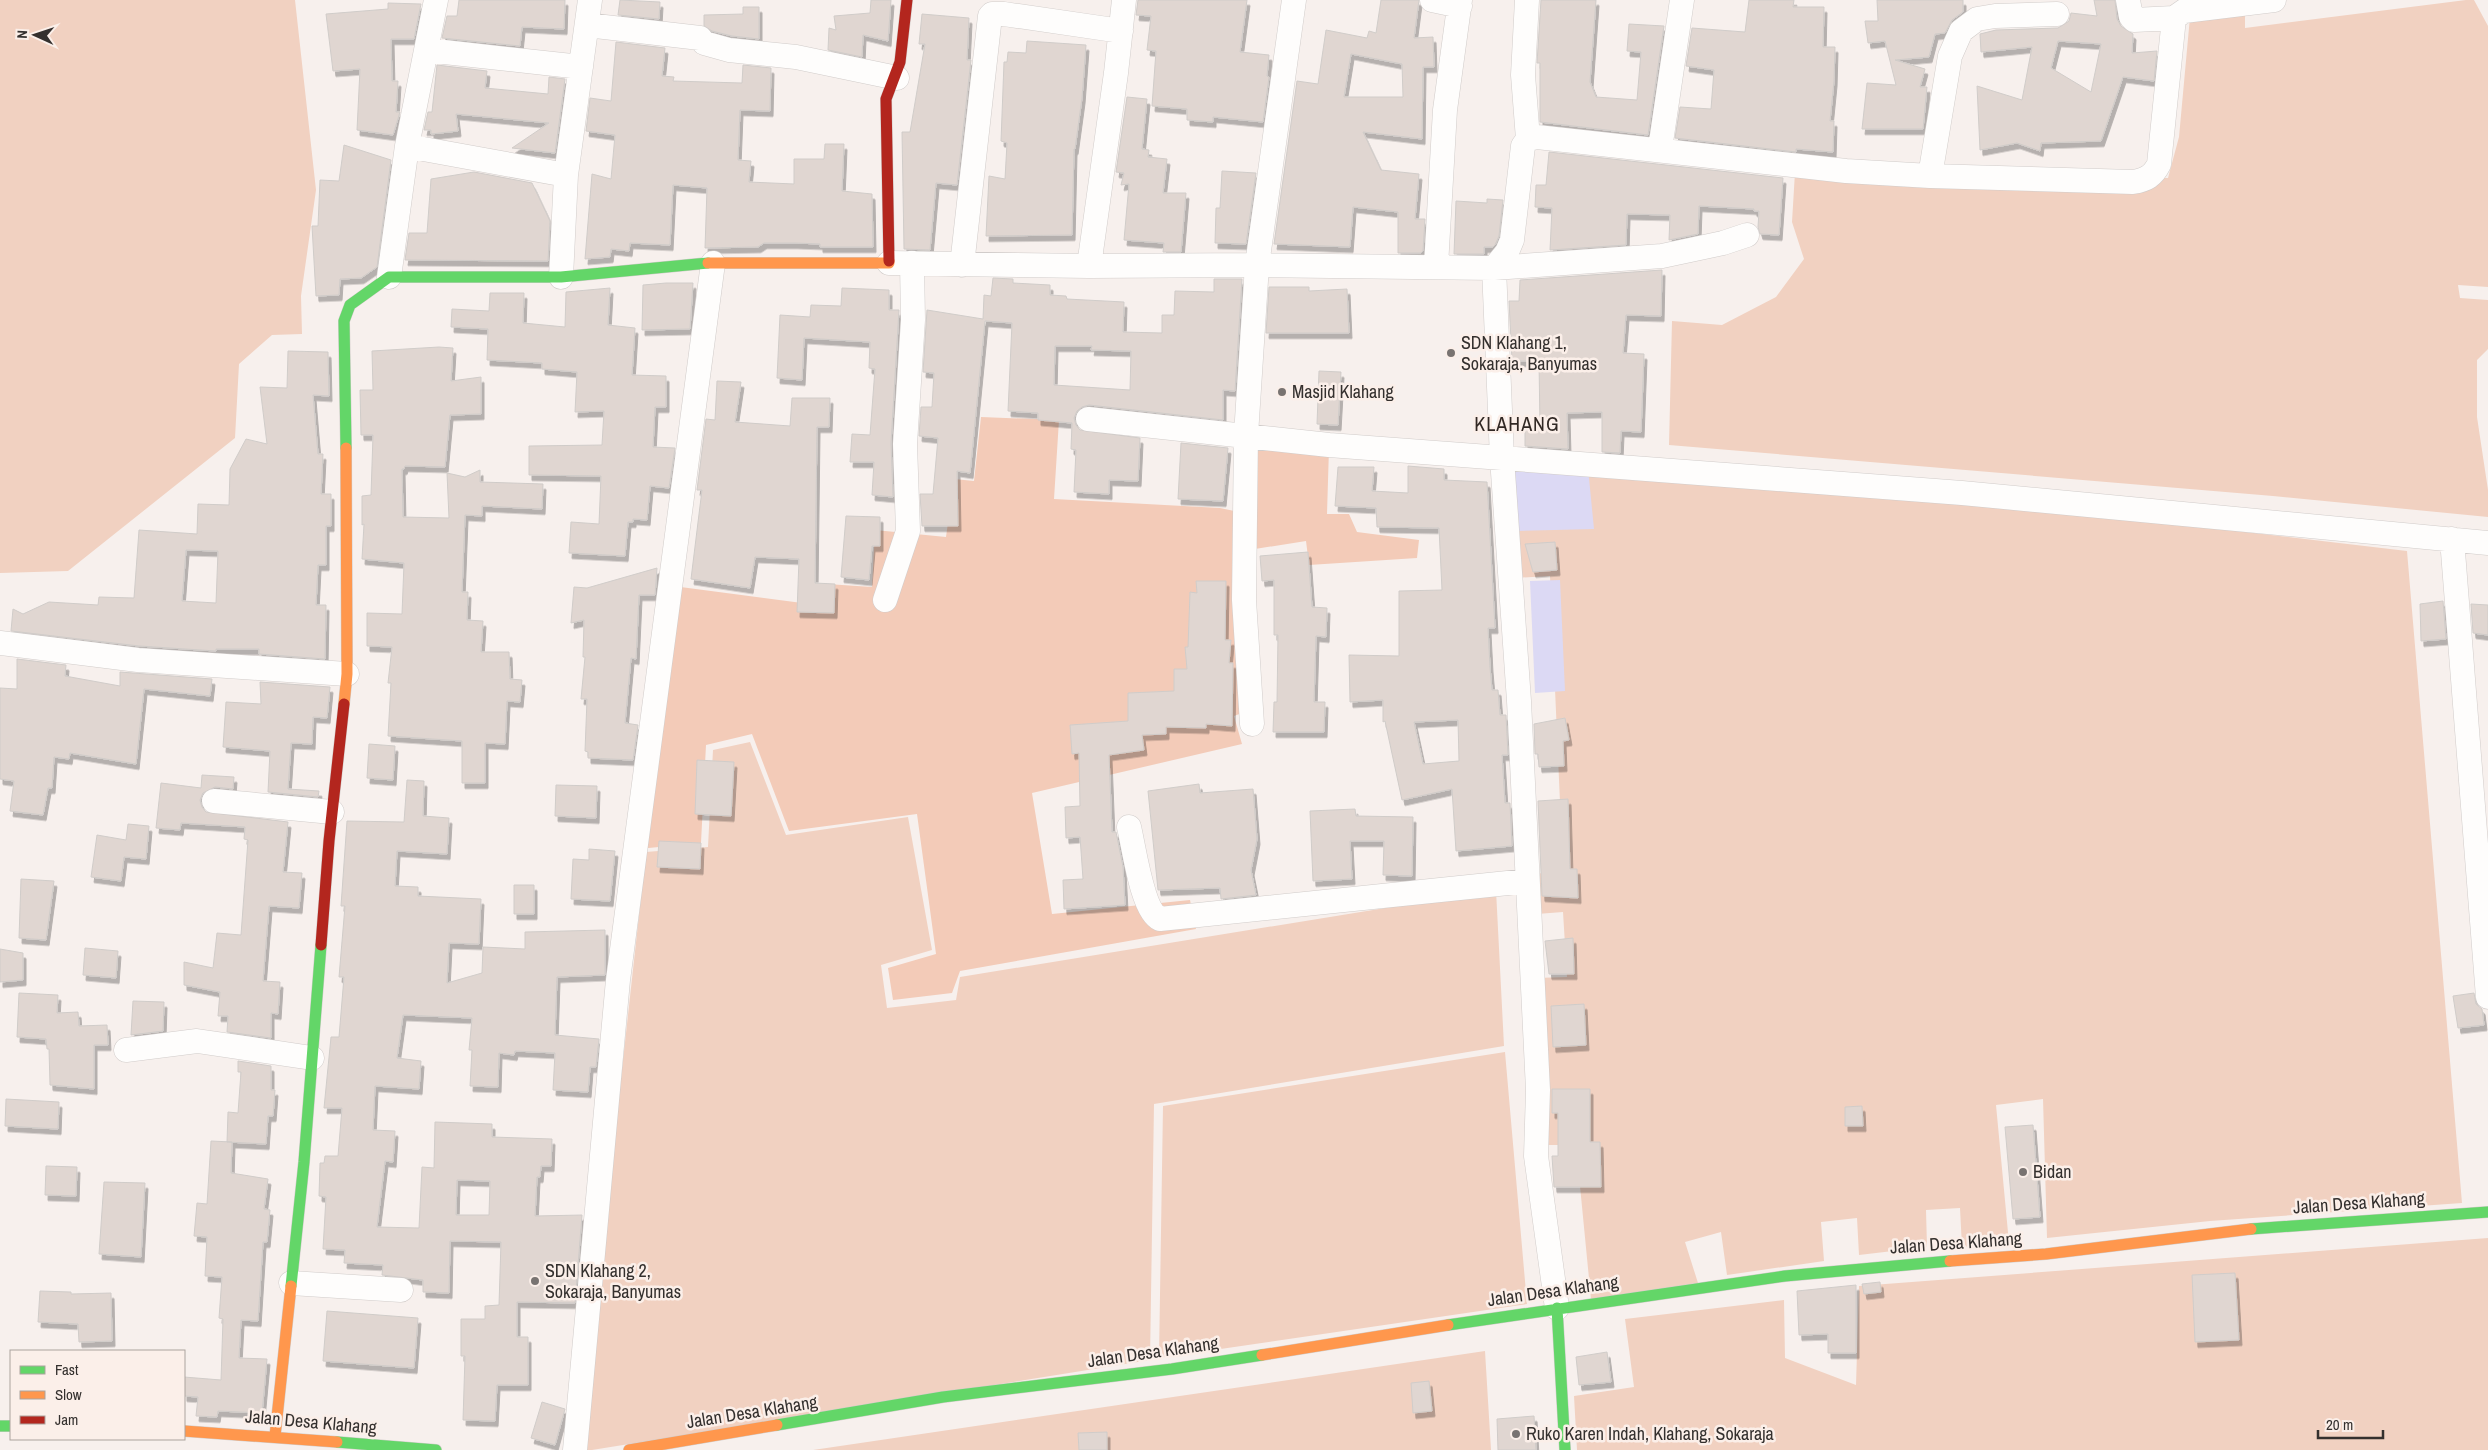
<svg xmlns="http://www.w3.org/2000/svg" width="2488" height="1450" font-family="'Archivo Narrow',sans-serif">
<style>
.green{fill:#f1d1c1}
.forest{fill:#f3cbb8}
.water{fill:#dcd9f4}
.building{fill:#e0d6d1;stroke:#d0ccc9;fill-rule:evenodd;filter:url(#shadow)}
.lines{fill:none;stroke-linecap:round;stroke-linejoin:round}
.street-casing{stroke:#d1ccca;stroke-width:25}
.fast-casing{stroke:#d1ccca;stroke-width:12}
.slow-casing{stroke:#d1ccca;stroke-width:12}
.jam-casing{stroke:#d1ccca;stroke-width:12}
.street{stroke:#fefdfc;stroke-width:24}
.fast{stroke:#63d668;stroke-width:11}
.slow{stroke:#ff974d;stroke-width:11}
.jam{stroke:#b3261e;stroke-width:11}
.poi-dot{fill:#787371;stroke:#fbefe9;stroke-width:2}
.labels{text-anchor:middle;stroke-width:5;stroke-linejoin:round;paint-order:stroke}
.poi-label{font-size:18px;fill:#34302e;stroke:#fbefe9;text-anchor:start}
.street-label{font-size:18px;fill:#34302e;stroke:#fbefe9}
.quarter-label{font-size:20px;letter-spacing:1px;fill:#312824;stroke:#fbefe9}
</style>
<defs>
<filter id="shadow"><feDropShadow dx="3" dy="5.5" stdDeviation="0" flood-color="#0004"/></filter>
</defs>
<rect width="100%" height="100%" fill="#f7f0ed"/>
<!-- green -->
<path class="green" d="M0,0H295L316,190L301,296L302,334L272,335L239,364L235,438L68,571L0,573Z
M2466,0H2474L2488,26V287L2458,285L2460,298L2488,300V349L2477,360V417L2488,490V517L2273,496L1669,445L1672,321L1722,325L1776,297L1804,259L1792,222L1795,172L1968,177L2168,178L2179,137L2190,17L2245,6V28Z
M1507,461L1962,499L2407,551L2462,1203L2210,1221L2047,1238L2043,1099L1996,1105L2009,1243L1962,1247L1960,1208L1926,1210L1927,1247L1859,1255L1857,1218L1821,1222L1824,1261L1727,1275L1721,1232L1685,1242L1698,1283L1591,1299L1576,1145H1545L1536,978L1567,977L1563,912L1524,915L1522,876L1563,870L1550,576L1514,578Z
M750,742L786,835L908,817L932,950L881,965L887,1008L956,1000L960,977L1496,890L1504,1046L1154,1104L1150,1360L592,1450H580L646,852L708,847L713,750Z
M1505,1052L1527,1304L1159,1358L1163,1106Z
M2488,1238V1450H1577L1574,1396L1634,1387L1625,1319L1784,1300L1785,1358L1856,1385L1859,1286Z
M1485,1351L1491,1450H813Z"/>
<!-- forest -->
<path class="forest" d="M981,417L1059,420L1054,499L1220,508L1239,512L1246,450L1329,448L1327,514H1349L1357,532L1419,540L1417,558L1309,565L1306,541L1236,552L1250,710L1234,716L1242,744L1032,793L1052,914L1190,900L1196,929L960,971L952,993L893,1000L888,968L936,954L917,814L789,831L752,734L706,745L701,843L638,849L673,586L825,606L827,584L872,587L875,530L946,537L954,479L974,481Z"/>
<!-- water -->
<path class="water" d="M1511,466L1588,468L1594,529L1516,531Z
M1560,580L1565,691L1535,693L1530,581Z"/>
<!-- building -->
<path class="building" d="M459,0H565L564,29L522,27L520,46L442,38L447,16H457Z
M620,0L660,2L659,19L618,15Z
M871,0H891L888,41L863,35L862,57L828,50L829,28L836,30L834,16L870,13Z
M1138,0H1247L1240,52L1269,55L1267,76L1269,77L1263,122L1213,117V122L1187,120V109L1152,106L1156,51L1147,50L1151,16L1136,15Z
M1381,0H1419L1414,38L1433,37L1434,67H1423L1422,139L1363,132L1381,170L1419,174L1415,219H1425L1423,251L1421,253H1398V212L1353,207L1350,247L1274,244L1297,81L1318,84L1326,30L1367,38L1369,31L1376,33ZM1351,54L1402,64L1403,97H1344Z
M1541,0H1596L1590,82L1596,97L1637,100L1641,52L1627,51L1629,24L1664,26L1648,135L1540,122V63H1537Z
M1749,0H1794L1793,7H1824L1823,47H1835L1834,81L1830,121H1834L1833,152L1796,149V152L1675,138L1680,107L1711,109L1714,70L1686,66L1692,28L1745,32Z
M1877,0H1963V12L1952,20L1945,33L1935,34L1929,57L1895,60L1925,69L1920,87H1927L1923,129H1862L1867,83L1896,85L1885,41L1868,43L1865,21H1878Z
M2094,0H2115L2117,19L2121,26L2133,34L2132,53L2157,51L2154,81L2123,77L2101,141L2041,143L2040,151L2017,143L1980,150L1977,86L2022,100L2032,47L1981,52L1980,34L1996,30L2058,28L2069,21L2071,13L2097,16ZM2058,41L2101,44L2091,92L2051,68Z
M388,3L421,4L414,39H391L392,81H398L396,112H400L393,135L357,130L360,69L333,71L326,14L388,9Z
M743,7H759V39L732,36L712,31L704,26V15L743,14Z
M922,14L969,18L967,60H971L957,185L936,183L930,250L904,249L902,132H910L925,44H919Z
M1027,41L1086,45L1082,98L1075,149H1074L1072,235L986,236L989,176L1005,179L1007,143L1001,141L1004,62H1007L1008,52L1026,53Z
M616,42L665,48L662,76L674,77L673,81L742,83L743,65L771,68L770,111L740,110L738,160L751,161L749,182L794,184V159H824L825,144H844L842,191L872,194L873,247H820V244L795,243H764L758,247L705,248L707,188L673,185L670,245L630,243L629,251L611,249L610,257L585,259L592,174L611,179L615,135L586,131L590,98L611,101Z
M437,65L487,71L485,88L548,94L549,77L565,79L555,153L512,148L549,123L456,114L458,131L431,134V130H424L428,112H432Z
M1127,97L1147,99L1142,149L1149,150L1148,157L1167,159L1163,193H1186L1181,252H1163L1164,243L1124,240L1129,184L1121,185L1124,173L1116,172Z
M344,145L391,160L377,267L361,278L340,279L339,295L316,296L312,226H318L320,180L339,181Z
M1549,152L1783,178L1779,235L1760,234L1758,227L1759,211H1754V209L1699,206L1698,234L1669,240L1670,215L1627,214L1626,245L1550,250L1552,208L1535,207L1536,185H1546Z
M1222,171L1256,173L1246,244L1215,243L1216,208H1220Z
M474,172L532,183L550,221L548,261L405,260L409,233H427L431,179Z
M1487,199L1503,200L1499,236L1495,245L1493,247H1484V254H1454L1456,201L1487,203Z
M1662,270L1661,316L1626,315L1623,353L1644,354L1641,432L1621,431L1620,453L1602,452V412L1567,413L1568,449L1525,446V429L1540,428L1539,361H1512L1509,301H1519L1520,280Z
M993,278L1013,279V283L1050,285V295L1066,296L1067,299L1124,302L1123,332L1162,333V315H1174L1175,291L1214,292V279H1242L1235,391L1223,390V420L1089,405L1082,407L1077,411L1074,418L1076,425L1080,430L1140,438L1138,481L1109,480V494L1074,492L1076,450L1071,449L1072,423L1038,420V413L1008,411L1012,323L985,321L970,473L957,471L958,526H922L920,494H933L938,438L919,436L921,407H932L934,373L923,372L927,310L983,319L984,295L991,296ZM1055,346H1092L1091,350L1131,351L1130,390L1054,385Z
M666,283H693L690,329L642,330L643,285Z
M1269,287H1309V291L1347,289L1349,333H1266Z
M610,288L608,325L635,328L632,375L666,376V407H655L653,447L675,448L669,488L650,486L647,520L633,519V522H628L625,556L569,553L571,522L599,524L601,476L529,475V446L602,445L604,411L575,412L577,372L542,369V363L487,360L488,329L451,327L452,309L489,311L490,293H524L523,323L565,327L566,292Z
M842,288L889,290V310H899L891,443L893,497L872,495L874,462H850L852,434L870,435L875,369L869,368L870,342L804,338L802,380L777,378L780,315L810,317L811,305L841,306Z
M439,347L453,348L451,381L481,377V414L450,415L445,467L405,466L404,469H402L403,517L449,518L447,473L465,477L480,470V482L543,484L542,509L482,506V516L465,515L462,592H468L467,620L483,621L481,652H509L510,679L522,680L520,702L507,701L505,744L485,743V783H462V741L388,736L391,683H388L392,647L367,646V613L402,614L404,563L362,559L364,524L362,525V496L371,495L373,435H361L360,390H373L372,351Z
M288,351L328,352L329,396L313,395L318,454H323L321,494H331V526H326V565H318L316,605H326L325,659L259,654V649H216V651L139,646L11,631L13,609L23,614L49,602L98,605L99,597L134,598L139,530L197,534L198,504L229,505L230,469L246,439L267,444L260,387L287,388ZM186,550L218,551L216,603L182,601Z
M1319,371L1341,372L1338,425L1317,424Z
M717,381L741,382L735,422L790,426L792,398H830L829,427H817L815,583L835,584L834,613L797,612L799,559L755,557L750,588L691,579L702,490H697L706,419L715,420Z
M1181,443L1228,448L1223,501L1178,499Z
M1408,466L1444,469V480L1487,482L1495,628H1488L1490,667L1492,690H1498L1500,715H1506L1508,755H1502L1505,803H1510L1512,846L1456,851L1452,789L1402,800L1385,721L1383,722V700L1350,702L1349,655L1399,656V591L1442,590L1439,528L1377,527L1376,508L1335,506L1338,467H1374L1372,491L1408,493ZM1458,720L1459,761L1423,764L1414,722Z
M846,516L880,517V546H872L869,580L841,577Z
M1555,542L1557,570L1533,572L1525,544Z
M1308,552L1312,607L1327,608L1326,637L1316,636L1314,702H1325L1324,732H1273L1274,702H1277L1278,635H1274V580L1262,581L1260,556Z
M657,568L655,595H639L636,659L631,658L625,723L638,725L633,760L588,758V752L585,751L587,699H581L585,657H583L584,620L571,623L574,587L587,588Z
M1196,581H1226L1225,640H1231L1229,663H1233L1232,726L1206,724V728L1166,727V734L1142,735L1144,750L1109,755L1112,832H1116L1123,867L1125,905L1064,909L1063,880L1083,879L1080,837L1066,838L1065,807L1080,806L1079,753L1072,754L1070,725L1128,721V693L1174,691V669H1187L1185,647H1188L1190,592L1197,593Z
M2443,601L2446,639L2421,641L2420,604Z
M2471,604L2488,605V635L2473,633Z
M17,659L66,665L65,676L120,686V672L212,679L210,696L144,689L136,764L70,753L69,759L54,757L52,788H48L43,815L10,811L14,781L0,779V688L17,689Z
M260,682L330,687L327,718L313,717L312,744L291,743L288,789L319,791L318,797L268,792L270,751L223,747L226,702L261,704Z
M1565,718L1569,740L1563,741L1564,766L1539,767L1538,754H1535L1534,724Z
M369,744L395,746L393,780L367,778Z
M697,760L734,762L731,816L695,814Z
M202,775L234,777L233,789L215,787L203,793L200,800L202,807L206,812L288,822L283,872L302,873L299,908L269,906L263,981L280,982L278,1014L271,1013V1038L227,1032L228,1016H218L220,992L184,985V962L213,968L217,933L241,935L248,840L244,839L245,827L181,823L180,830L156,828L161,783L201,788Z
M407,780L424,781L423,816L449,818L447,854L397,851L395,886L418,887V896L481,899L479,944L449,943L447,983L482,973L483,947L525,949V932L605,930V975L557,977L555,1035L599,1039L596,1067H590L588,1092L553,1090L555,1053L515,1051L514,1055L499,1053L498,1087L470,1086L472,1050H469L472,1018L403,1015L397,1058L421,1061L419,1089L375,1086L373,1130L395,1131L393,1162L385,1161L377,1227L419,1228L422,1167L434,1168L435,1122L492,1124V1137L552,1139L551,1166H541L540,1177H537L535,1216L582,1215L575,1303L517,1302V1337H528V1385H497L495,1421L463,1420L465,1356H461V1319H485V1306L499,1305L501,1242L450,1241L449,1293L423,1292V1280L382,1275L383,1265L344,1263L345,1250L323,1249L326,1197L319,1196L320,1163H324L325,1156H338L342,1108H324L331,1037H339L344,977H339L345,906H341L347,821L404,822ZM457,1180L490,1181L489,1215H456Z
M1199,784L1200,793L1253,789L1257,839L1251,870L1256,895L1221,899L1220,888L1158,890L1148,791Z
M556,785L597,786L596,818L555,816Z
M1568,799L1570,869H1577L1578,898L1542,896L1538,801Z
M1355,809L1356,816L1413,817L1412,876L1383,875L1384,841H1350L1352,879L1313,881L1310,811Z
M128,824L149,826L146,859L124,857L121,881L91,877L97,835L126,840Z
M659,841L701,843L700,869L657,867Z
M589,849L615,851L610,901L571,899L573,859L589,860Z
M21,879L54,881L46,940L19,938Z
M514,885H534V914H514Z
M1573,938L1574,974H1549L1545,941Z
M85,948L118,951L116,978L83,975Z
M0,949L23,953V980L0,982Z
M19,993L58,995L57,1013L78,1012L79,1026L107,1025L108,1045H94V1089L50,1085L49,1049H47L46,1039L17,1037Z
M2474,993L2476,1004L2482,1009L2484,1025L2458,1028L2453,996Z
M133,1001L164,1002L163,1031L131,1035Z
M1584,1004L1586,1045L1553,1047L1551,1006Z
M238,1061L271,1066V1090H275L273,1116H268L266,1144L227,1142L228,1112L238,1113L241,1072H238Z
M1552,1089H1590V1142H1600L1601,1187H1554L1552,1156H1558V1113H1552Z
M6,1099L59,1102L58,1129L5,1126Z
M1862,1106L1863,1126H1845V1107Z
M2033,1125L2040,1217L2013,1219L2005,1127Z
M211,1141L232,1142L231,1173L268,1179L264,1209L270,1210L267,1242H263L258,1321L241,1320L239,1358L267,1359L262,1413L218,1411L217,1417L196,1416L198,1397L184,1396V1377L221,1380L223,1319L219,1318L222,1277L205,1276L207,1237L194,1236L197,1203L207,1204Z
M46,1166L77,1167L76,1196L45,1195Z
M104,1182L145,1183L141,1257L99,1254Z
M2235,1273L2239,1340L2195,1342L2192,1275Z
M1880,1282L1881,1292L1864,1294L1862,1284Z
M1856,1285V1353H1828V1334L1799,1335L1797,1291Z
M40,1291L71,1292V1294L111,1293L112,1341L79,1342L78,1324L38,1322Z
M327,1311L418,1318L414,1368L323,1361Z
M1607,1352L1611,1382L1579,1385L1576,1357Z
M1429,1381L1432,1411L1413,1413L1411,1383Z
M542,1402L565,1409L555,1445L531,1438Z
M1534,1416L1536,1450H1498L1497,1419Z
M1107,1432V1450H1079L1078,1433Z"/>
<g class="lines">
<!-- street casing -->
<g class="street-casing">
<path id="street" d="M1432,0L1460,6
M1527,0L1523,75L1528,139
M2128,0L2131,17L2134,20L2174,18
M587,25L700,38L704,43L729,50L796,57L897,78
M426,50L581,67
M407,146L566,175
M1660,149L1682,0
M1930,176L1950,56L1961,31L1977,19L1995,16L2057,14
M889,263L1089,266L1116,73L1124,0
M962,265L990,16L992,14H1004L1121,31
M1089,266L1257,265L1494,268L1662,256L1723,243L1747,235
M1436,266L1445,110L1460,0
M389,277L407,146L436,0
M561,277L566,175L590,0
M1088,419L1329,445L1502,458L1494,268L1507,252L1512,240L1523,146L1528,139L1537,137L1846,171L1930,176L2133,182C2146,180 2153,176 2159,164L2174,18L2184,11L2274,0
M2452,539L2488,997
M885,600L908,531L905,444L913,320L912,263
M0,643L138,660L347,674
M1252,724L1244,600L1246,435L1257,265L1294,0
M214,801L332,812
M1129,827C1134,847 1142,911 1160,919L1527,881
M126,1050L197,1041L312,1058
M291,1283L401,1290
M1557,1308L1536,1156L1538,1090L1519,701L1502,458L1962,493L2488,543
M575,1450L618,980L713,263"/>
</g>
<!-- fast casing -->
<g class="fast-casing">
<path id="fast" d="M346,448L344,321L350,305L389,277H561L708,263
M2251,1229L2488,1212
M291,1286L304,1162L321,945
M1557,1308L1565,1450
M1448,1325L1785,1276L1950,1261
M777,1425L943,1397L1172,1369L1262,1355
M0,1426H11
M337,1442L436,1450"/>
</g>
<!-- slow casing -->
<g class="slow-casing">
<path id="slow" d="M708,263H889V261
M344,704L347,674L346,448
M1950,1261L2046,1254L2251,1229
M1262,1355L1448,1325
M184,1431L337,1442
M275,1436L291,1286
M629,1450L777,1425"/>
</g>
<!-- jam casing -->
<g class="jam-casing">
<path id="jam" d="M889,261L886,99L900,62L907,0
M321,945L329,841L344,704"/>
</g>
<!-- street -->
<use href="#street" class="street"/>
<!-- fast -->
<use href="#fast" class="fast"/>
<!-- slow -->
<use href="#slow" class="slow"/>
<!-- jam -->
<use href="#jam" class="jam"/>
</g>
<!-- markers -->
<g class="poi-dot">
<circle cx="1451" cy="353" r="5"/>
<circle cx="1282" cy="392" r="5"/>
<circle cx="2023" cy="1172" r="5"/>
<circle cx="535" cy="1281" r="5"/>
<circle cx="1516" cy="1434" r="5"/>
</g>
<g class="labels">
<!-- poi labels -->
<g class="poi-label">
<text x="1461" y="349">SDN Klahang 1,<tspan x="1461" dy="21">Sokaraja, Banyumas</tspan></text>
<text x="1292" y="398">Masjid Klahang</text>
<text x="2033" y="1178">Bidan</text>
<text x="545" y="1277">SDN Klahang 2,<tspan x="545" dy="21">Sokaraja, Banyumas</tspan></text>
<text x="1526" y="1440">Ruko Karen Indah, Klahang, Sokaraja</text>
</g>
<!-- street labels -->
<g class="street-label">
<text transform="translate(2359 1203) rotate(-4)" y="6">Jalan Desa Klahang</text>
<text transform="translate(1956 1243) rotate(-4)" y="6">Jalan Desa Klahang</text>
<text transform="translate(1553 1291) rotate(-8)" y="6">Jalan Desa Klahang</text>
<text transform="translate(1153 1352) rotate(-8)" y="6">Jalan Desa Klahang</text>
<text transform="translate(752 1412) rotate(-9)" y="6">Jalan Desa Klahang</text>
<text transform="translate(311 1422) rotate(5)" y="6">Jalan Desa Klahang</text>
</g>
<!-- quarter labels -->
<g class="quarter-label">
<text x="1517" y="431">KLAHANG</text>
</g>
</g>
<!-- legend -->
<rect x="10" y="1350" width="175" height="90" fill="#fbefe9" stroke="#aba39e"/>
<rect x="20" y="1366" width="25" height="8" fill="#63d668" stroke="#aba39e"/>
<text x="55" y="1375" font-size="15" fill="#34302e">Fast</text>
<rect x="20" y="1391" width="25" height="8" fill="#ff974d" stroke="#aba39e"/>
<text x="55" y="1400" font-size="15" fill="#34302e">Slow</text>
<rect x="20" y="1416" width="25" height="8" fill="#b3261e" stroke="#aba39e"/>
<text x="55" y="1425" font-size="15" fill="#34302e">Jam</text>
<!-- north arrow -->
<g transform="translate(35 35) rotate(273)" stroke="#fbefe9" stroke-width="4" paint-order="stroke">
<path d="M0-4L9 19L0 12L-9 19Z" fill="#34302e"/>
<text y="-8" font-size="14" font-weight="bold" text-anchor="middle" fill="#34302e">N</text>
</g>
<!-- scale -->
<path d="M2318 1430v8h65v-8" fill="none" stroke="#34302e" stroke-width="2.5"/>
<text x="2326" y="1430" font-size="15" fill="#34302e" stroke="#fbefe9" stroke-width="4" paint-order="stroke">20 m</text>
</svg>
